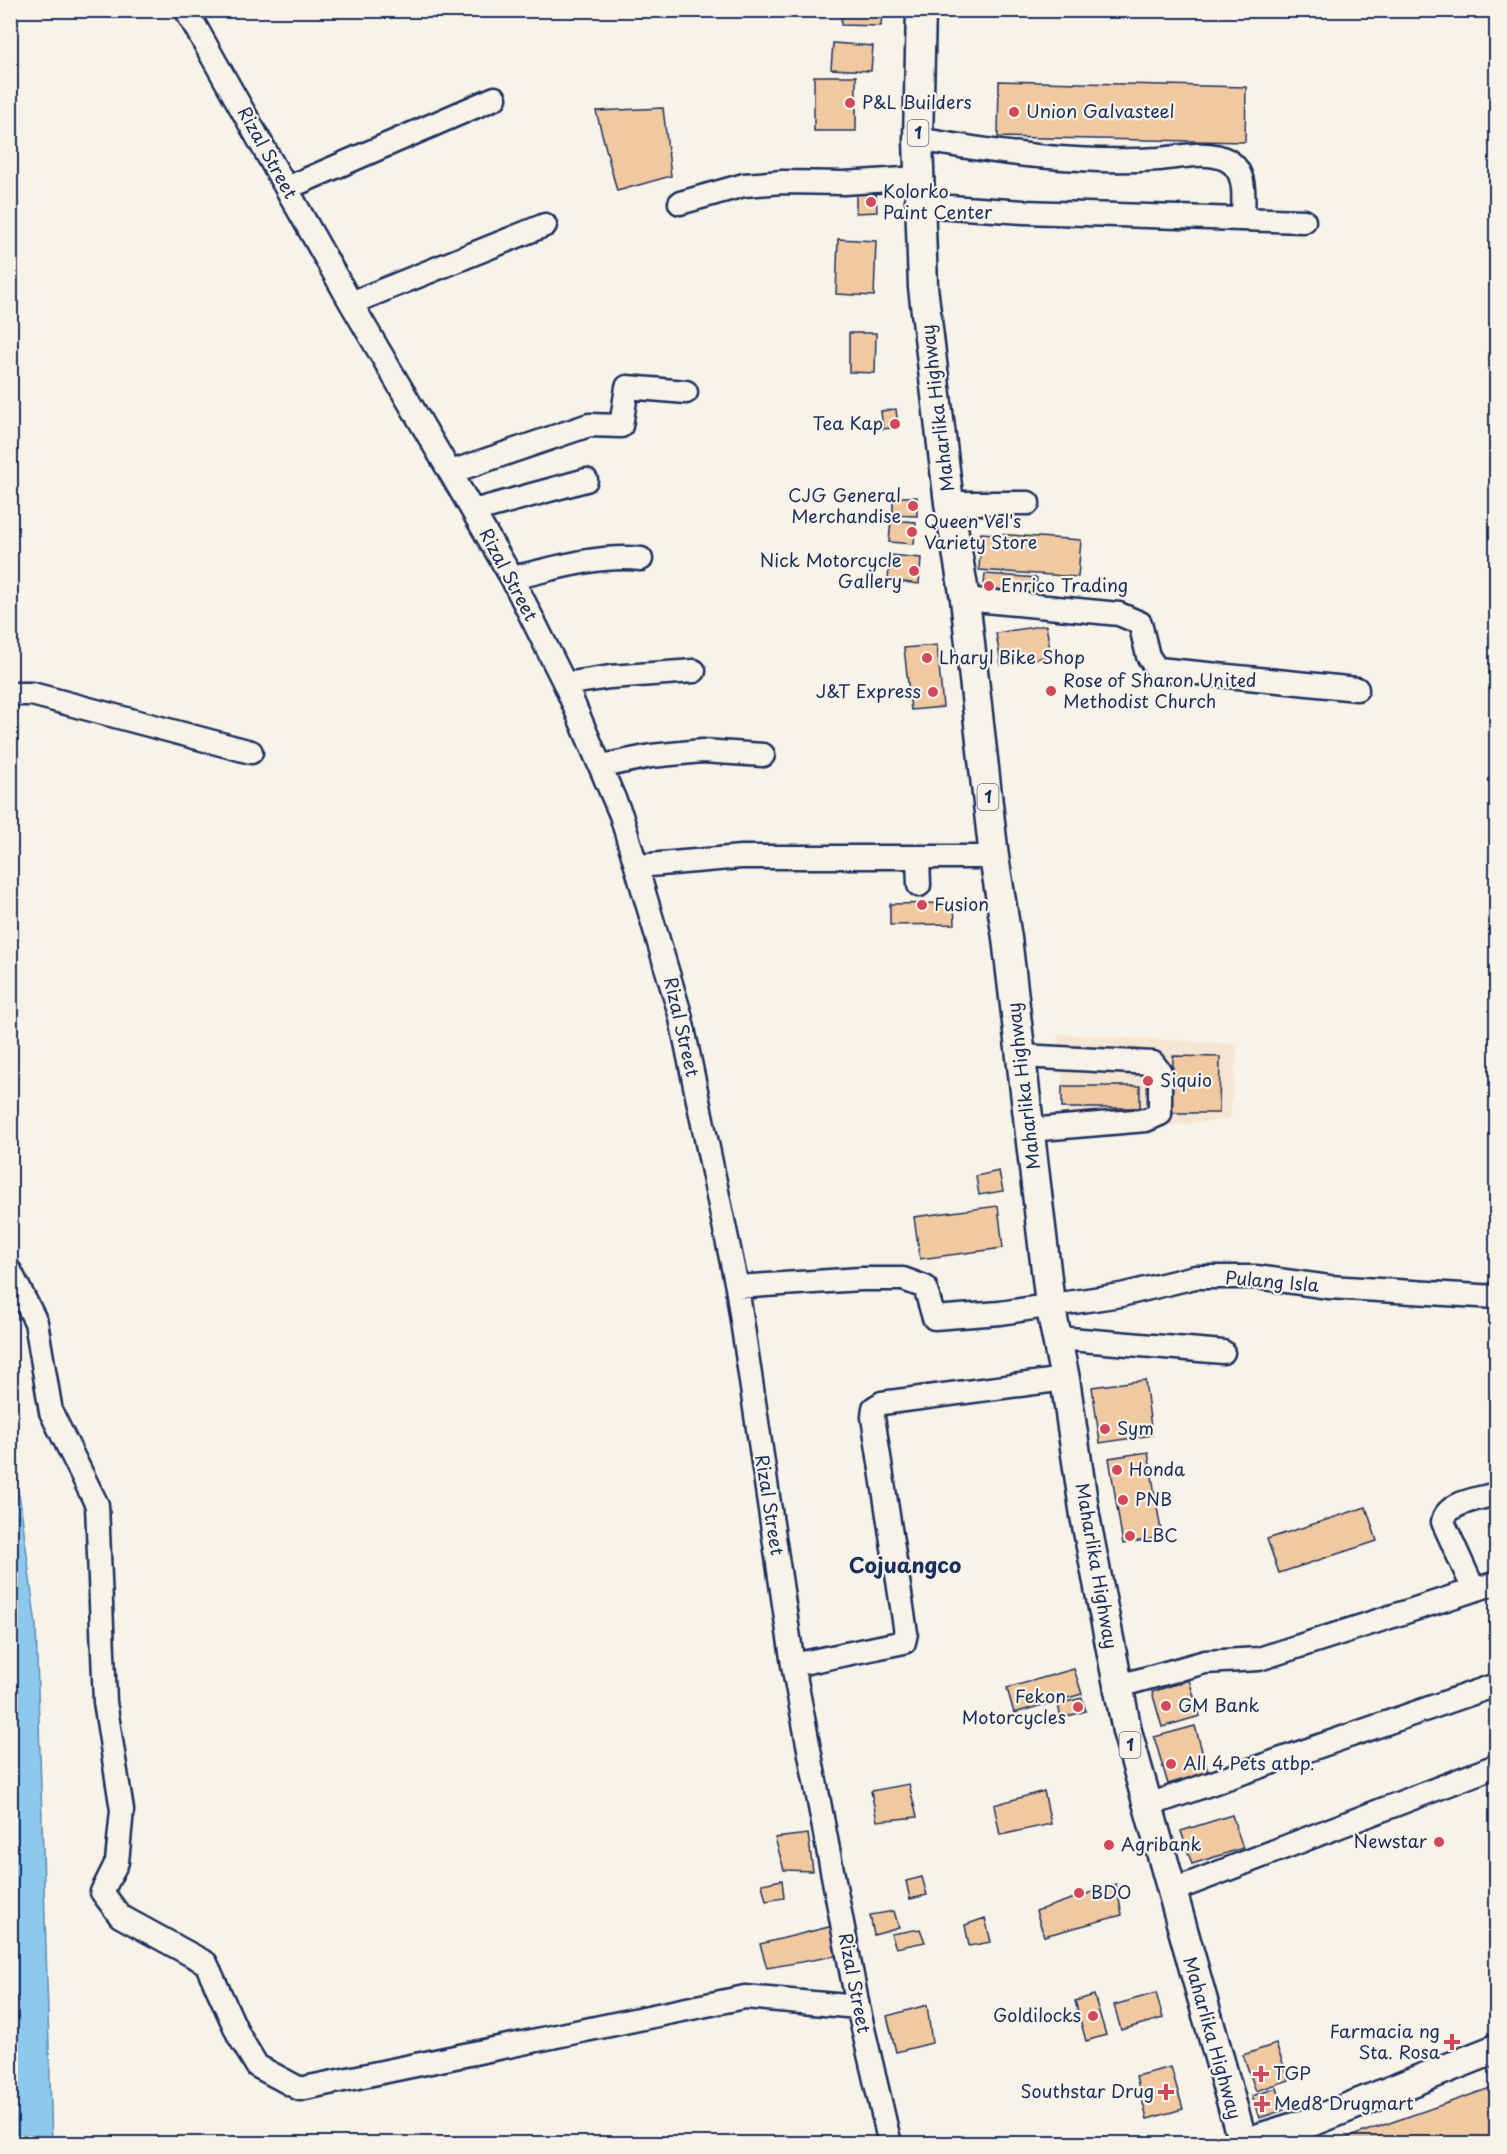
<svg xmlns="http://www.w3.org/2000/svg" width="1507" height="2154" font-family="'Playpen Sans',sans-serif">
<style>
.built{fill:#f5e6d3}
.water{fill:#8cc9ec;stroke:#5f8bb3;stroke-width:1.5}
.building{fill:#f1c9a1;stroke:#1b2f5e;stroke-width:1.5}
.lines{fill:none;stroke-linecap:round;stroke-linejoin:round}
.minor-casing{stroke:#1b2f5e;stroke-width:27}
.major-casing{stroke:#1b2f5e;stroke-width:33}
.highway-casing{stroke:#1b2f5e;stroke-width:38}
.minor{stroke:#f7f3e8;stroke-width:22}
.major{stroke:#f7f3e8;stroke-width:28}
.highway{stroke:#f7f3e8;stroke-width:33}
.poi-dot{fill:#d1495b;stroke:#f7f3e8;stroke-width:2}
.labels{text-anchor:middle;stroke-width:4.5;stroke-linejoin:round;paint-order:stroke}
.shield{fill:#f7f3e8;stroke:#5d6a87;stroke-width:1.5}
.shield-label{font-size:16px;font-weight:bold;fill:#1b2f5e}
.poi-label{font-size:18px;fill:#1b2f5e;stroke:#f7f3e8;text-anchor:start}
.street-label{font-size:18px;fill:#1b2f5e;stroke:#f7f3e8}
.quarter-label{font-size:21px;font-weight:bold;fill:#1b2f5e;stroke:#f7f3e8}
</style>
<rect width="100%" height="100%" fill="#f7f3e8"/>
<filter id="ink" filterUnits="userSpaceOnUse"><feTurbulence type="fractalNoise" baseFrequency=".0167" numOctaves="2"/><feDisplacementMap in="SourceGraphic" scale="12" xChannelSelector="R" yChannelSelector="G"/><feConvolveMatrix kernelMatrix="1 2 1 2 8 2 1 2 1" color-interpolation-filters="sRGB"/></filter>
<g filter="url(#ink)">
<!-- built -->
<path class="built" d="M1058,1034L1238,1044L1230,1119L1067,1137Z"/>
<!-- water -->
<path class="water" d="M11,1467L20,1500L36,1626L52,2143H11Z"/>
<!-- building -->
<path class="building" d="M842,10H882L881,26L841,25Z
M833,43L873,46L871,71L831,69Z
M814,76H856V131H814Z
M999,81L1246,87L1245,142L998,137Z
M663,108L671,176L617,191L596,111Z
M856,193H876L877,212L856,213Z
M838,239L876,241L874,296L836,294Z
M849,333H876L875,373L849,372Z
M896,409L898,427L883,429L881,411Z
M893,497H917V516L893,515Z
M891,520L916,522L914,544L889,542Z
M981,533L1081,540L1078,577L979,570Z
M890,555L921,558L919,584L888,580Z
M985,574L1037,578L1035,600L983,596Z
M1046,625L1051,656L1001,665L996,633Z
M937,645L943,707L911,710L904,648Z
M954,903L955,924L890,925V904Z
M1173,1056L1220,1057L1219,1113H1172Z
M1062,1086H1140V1108H1062Z
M999,1171L1003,1191L979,1195L976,1176Z
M998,1206L1003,1248L920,1259L914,1217Z
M1145,1380L1152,1435L1100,1443L1092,1387Z
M1148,1452L1162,1537L1123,1544L1109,1458Z
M1366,1507L1377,1541L1279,1573L1267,1539Z
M1074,1669L1082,1694L1014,1713L1007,1688Z
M1189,1680L1200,1716L1162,1727L1152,1692Z
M1082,1698L1086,1711L1061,1718L1058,1704Z
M1195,1726L1208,1772L1168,1784L1154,1737Z
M909,1784L917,1817L877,1821L871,1791Z
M1044,1791L1051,1824L1000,1835L994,1805Z
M1232,1815L1243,1848L1192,1864L1181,1831Z
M808,1834L813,1871L784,1870L775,1838Z
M922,1877L927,1895L910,1899L906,1881Z
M782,1880L784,1898L766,1901L762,1884Z
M1116,1884L1122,1915L1044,1936L1036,1911Z
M894,1911L899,1928L874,1935L870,1915Z
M985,1918L991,1942L969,1946L965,1925Z
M833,1926L841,1955L767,1968L760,1944Z
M920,1929L925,1942L896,1948L891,1934Z
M1156,1993L1163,2018L1121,2030L1114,2005Z
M1094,1995L1106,2035L1086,2041L1075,2001Z
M927,2005L932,2043L896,2052L887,2016Z
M1276,2044L1289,2080L1256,2091L1243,2055Z
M1171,2067L1183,2109L1147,2119L1136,2076Z
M1496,2086V2144H1329Z
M1277,2088L1284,2110L1259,2118L1252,2096Z"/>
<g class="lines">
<!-- minor casing -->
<g class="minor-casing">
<path id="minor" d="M186,10L351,303L512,578L565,684L621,815L680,1014L737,1287L793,1665L858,2007L890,2144
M918,139C998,153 1078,164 1159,159C1180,157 1209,150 1227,160C1248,172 1243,199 1243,219
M287,188L495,98
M680,203L744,185L783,182L844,183L919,178
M919,205L1024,212L1304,221
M351,303L545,225
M451,472L589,425L621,426L627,387L686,392
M949,503H1028
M473,511L586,480
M512,578C553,569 598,554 641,559
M965,599L1119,614L1140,623L1148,656L1156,668L1168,670L1357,689
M565,684L610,677L694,671
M10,694H32L251,752
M602,766L651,756L702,751L763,755
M918,858L919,885
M638,866L741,857H994
M1021,1056L1153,1063L1160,1072V1114L1146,1120L1029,1130
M10,1271L36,1322L51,1412L97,1505L105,1702L122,1810L117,1862L102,1892L120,1916L206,1963L239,2036L257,2066L300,2089L745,1997L858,2007
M737,1287L861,1279H903L925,1287L934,1318L1000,1313L1121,1295L1195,1277H1256L1329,1287L1496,1297
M1058,1338L1223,1352
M1474,1590L1443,1522C1446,1502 1479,1499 1496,1494
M793,1665L904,1642L906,1633L873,1417L874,1408L882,1403L1065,1379
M1119,1686L1205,1662L1259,1659L1496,1583
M1146,1806L1496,1685
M1171,1891L1496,1766"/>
</g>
<!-- major casing -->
<g class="major-casing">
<path id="major" d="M921,10L918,139L923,287L949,503L965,599L994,857L1007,938L1050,1304L1065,1379L1085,1516L1127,1731L1243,2143L1314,2121L1496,2049"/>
</g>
<!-- highway casing -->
<g class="highway-casing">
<path id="highway" d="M1241,2144H1243"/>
</g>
<!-- minor -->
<use href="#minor" class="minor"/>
<!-- major -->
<use href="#major" class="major"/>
<!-- highway -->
<use href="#highway" class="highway"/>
</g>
</g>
<!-- markers -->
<g class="poi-dot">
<circle cx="850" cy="103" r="6"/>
<circle cx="1014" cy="112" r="6"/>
<circle cx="871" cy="202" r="6"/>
<circle cx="895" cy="424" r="6"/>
<circle cx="913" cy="506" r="6"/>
<circle cx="912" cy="532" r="6"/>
<circle cx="914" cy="571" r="6"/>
<circle cx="989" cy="586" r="6"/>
<circle cx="927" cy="658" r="6"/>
<circle cx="1051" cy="691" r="6"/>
<circle cx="933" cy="692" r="6"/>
<circle cx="922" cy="905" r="6"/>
<circle cx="1148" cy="1081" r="6"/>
<circle cx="1105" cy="1429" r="6"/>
<circle cx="1117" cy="1470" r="6"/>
<circle cx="1123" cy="1500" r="6"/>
<circle cx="1130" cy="1536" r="6"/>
<circle cx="1166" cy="1706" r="6"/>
<circle cx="1078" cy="1707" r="6"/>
<circle cx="1171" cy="1764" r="6"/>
<circle cx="1439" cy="1842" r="6"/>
<circle cx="1109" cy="1845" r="6"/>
<circle cx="1079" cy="1893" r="6"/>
<circle cx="1093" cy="2016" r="6"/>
<path d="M1449 2033h6v6h6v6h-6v6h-6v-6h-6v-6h6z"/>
<path d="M1258 2065h6v6h6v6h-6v6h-6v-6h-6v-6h6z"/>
<path d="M1163 2083h6v6h6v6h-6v6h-6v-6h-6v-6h6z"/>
<path d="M1259 2095h6v6h6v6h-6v6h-6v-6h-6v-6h6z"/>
</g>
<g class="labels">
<!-- shield labels -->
<g class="shield">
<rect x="907.5" y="120" width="21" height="26" rx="4.5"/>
<rect x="977.5" y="784" width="21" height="26" rx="4.5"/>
<rect x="1119.5" y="1732" width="21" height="26" rx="4.5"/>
</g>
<g class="shield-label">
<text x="918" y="139">1</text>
<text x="988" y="803">1</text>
<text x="1130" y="1751">1</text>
</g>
<!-- poi labels -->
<g class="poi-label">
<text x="862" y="109">P&amp;L Builders</text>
<text x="1026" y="118">Union Galvasteel</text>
<text x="883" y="198">Kolorko<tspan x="883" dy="21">Paint Center</tspan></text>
<text x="883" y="430" text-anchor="end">Tea Kap</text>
<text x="901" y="502" text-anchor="end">CJG General<tspan x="901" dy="21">Merchandise</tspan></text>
<text x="924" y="528">Queen Vel's<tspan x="924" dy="21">Variety Store</tspan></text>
<text x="902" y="567" text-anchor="end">Nick Motorcycle<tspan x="902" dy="21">Gallery</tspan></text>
<text x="1001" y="592">Enrico Trading</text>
<text x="939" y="664">Lharyl Bike Shop</text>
<text x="1063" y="687">Rose of Sharon United<tspan x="1063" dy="21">Methodist Church</tspan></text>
<text x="921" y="698" text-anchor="end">J&amp;T Express</text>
<text x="934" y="911">Fusion</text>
<text x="1160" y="1087">Siquio</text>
<text x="1117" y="1435">Sym</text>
<text x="1129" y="1476">Honda</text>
<text x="1135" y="1506">PNB</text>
<text x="1142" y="1542">LBC</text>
<text x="1066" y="1703" text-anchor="end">Fekon<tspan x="1066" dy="21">Motorcycles</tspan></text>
<text x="1178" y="1712">GM Bank</text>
<text x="1183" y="1770">All 4 Pets atbp.</text>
<text x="1427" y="1848" text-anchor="end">Newstar</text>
<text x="1121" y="1851">Agribank</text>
<text x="1091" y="1899">BDO</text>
<text x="1081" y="2022" text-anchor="end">Goldilocks</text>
<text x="1440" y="2038" text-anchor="end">Farmacia ng<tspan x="1440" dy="21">Sta. Rosa</tspan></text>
<text x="1273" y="2080">TGP</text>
<text x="1154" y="2098" text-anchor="end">Southstar Drug</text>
<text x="1274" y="2110">Med8 Drugmart</text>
</g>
<!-- street labels -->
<g class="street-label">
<text transform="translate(267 153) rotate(61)" y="6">Rizal Street</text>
<text transform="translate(938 408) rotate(-97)" y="6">Maharlika Highway</text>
<text transform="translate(508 575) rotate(62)" y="6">Rizal Street</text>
<text transform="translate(681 1027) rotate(77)" y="6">Rizal Street</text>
<text transform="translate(1024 1086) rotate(-97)" y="6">Maharlika Highway</text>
<text transform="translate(1272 1282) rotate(5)" y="6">Pulang Isla</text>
<text transform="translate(769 1505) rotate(81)" y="6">Rizal Street</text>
<text transform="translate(1096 1566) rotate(80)" y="6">Maharlika Highway</text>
<text transform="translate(854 1983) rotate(79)" y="6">Rizal Street</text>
<text transform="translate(1212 2038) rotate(74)" y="6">Maharlika Highway</text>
</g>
<!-- quarter labels -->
<g class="quarter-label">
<text x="905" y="1573">Cojuangco</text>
</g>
</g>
<!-- margin -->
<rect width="1507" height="2154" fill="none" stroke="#f7f3e8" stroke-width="36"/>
<rect x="18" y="18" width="1471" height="2118" fill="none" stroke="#1b2f5e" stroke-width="2" filter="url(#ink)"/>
</svg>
